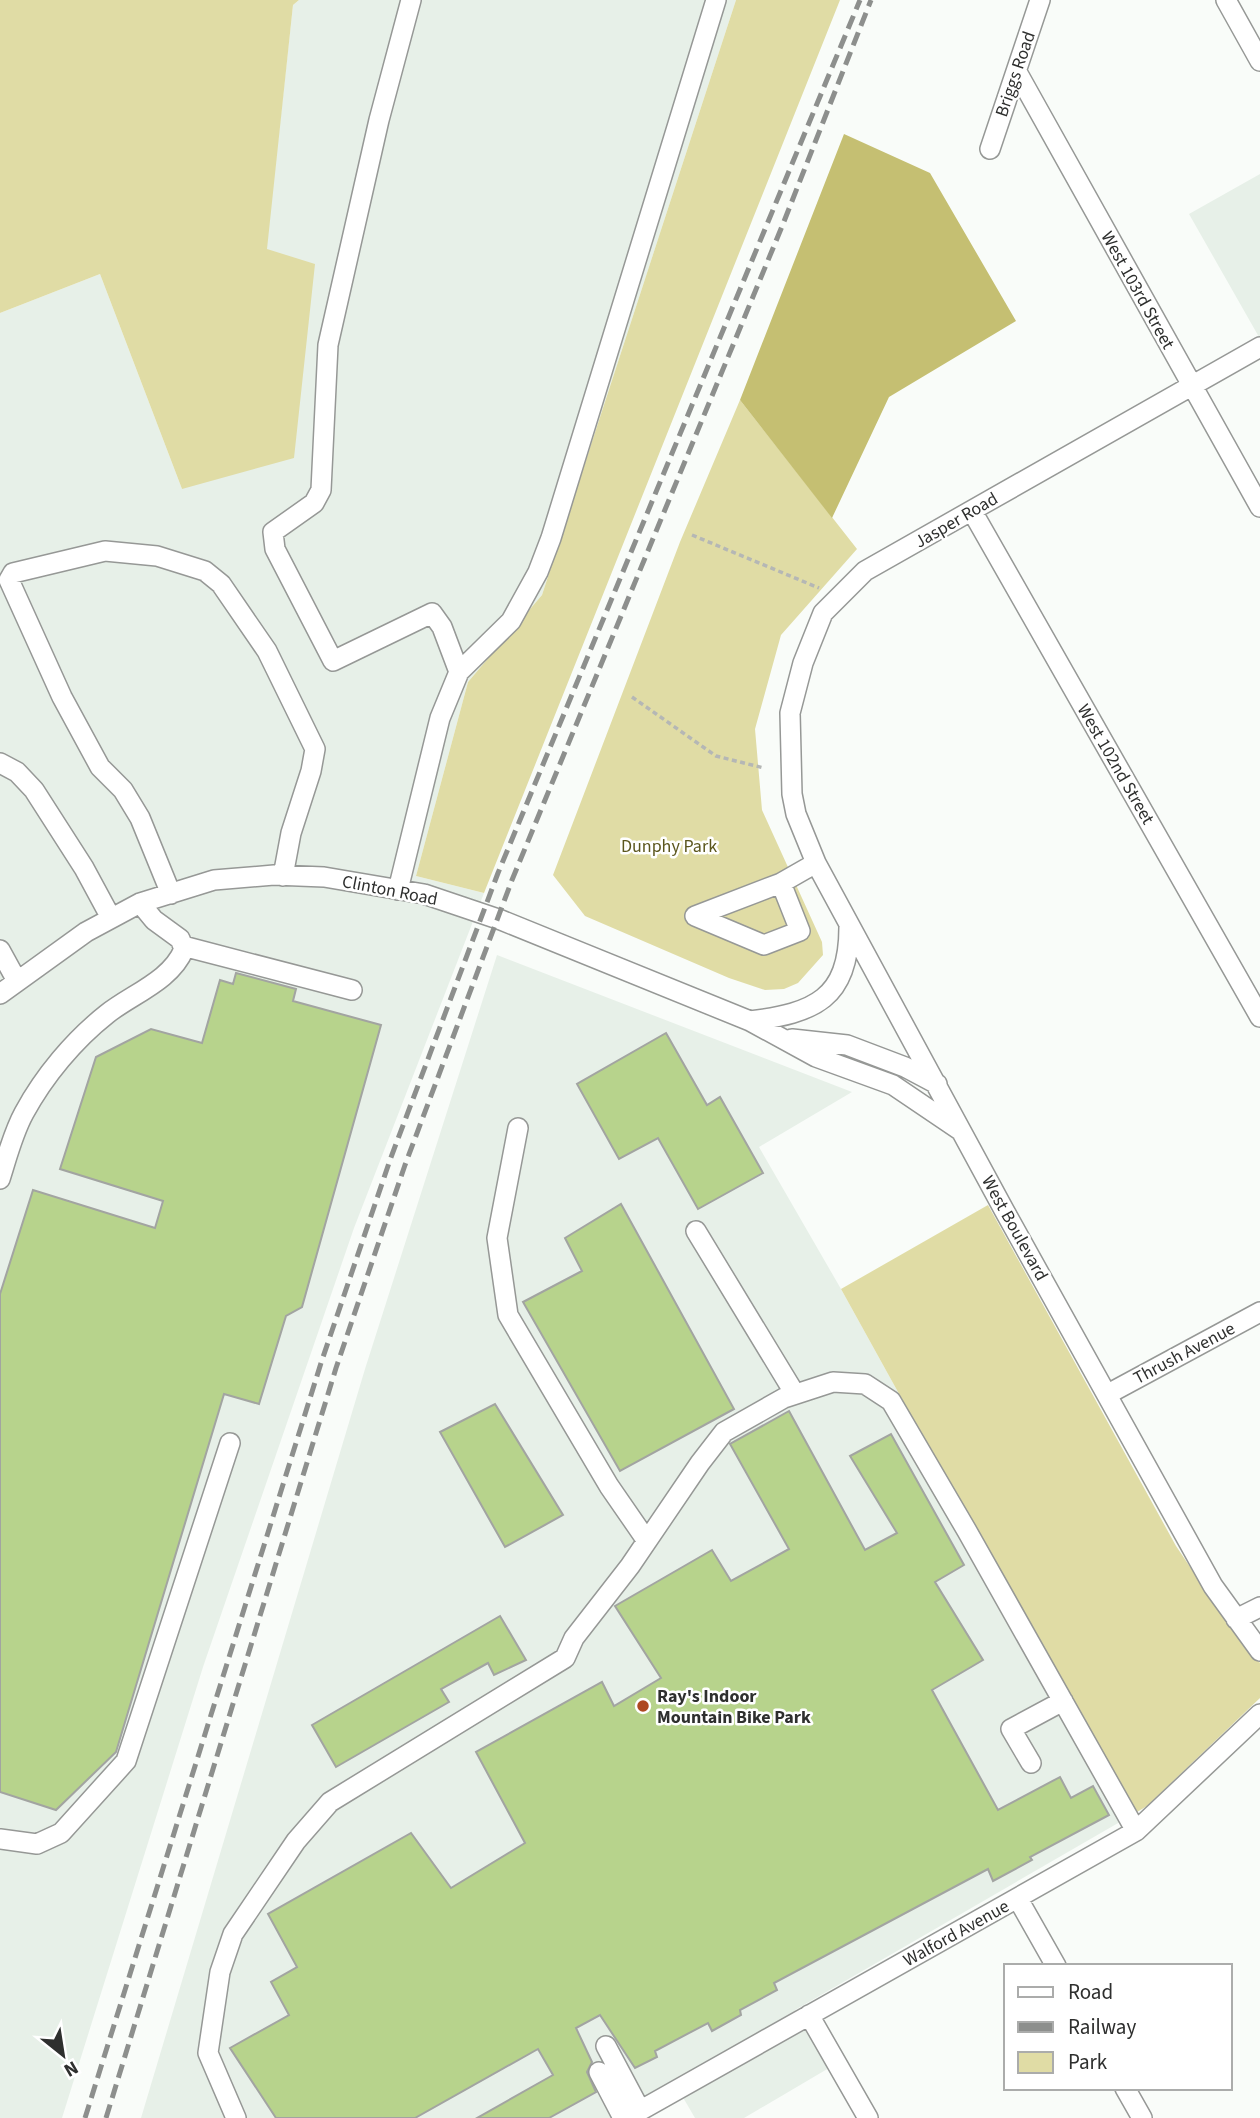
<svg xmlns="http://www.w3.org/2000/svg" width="1260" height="2118" font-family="'Source Sans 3',sans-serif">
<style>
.built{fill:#e7f0e8}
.green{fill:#e0dca5}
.forest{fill:#c5bf72}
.building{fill:#b7d38c;stroke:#a2a4a1;stroke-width:2}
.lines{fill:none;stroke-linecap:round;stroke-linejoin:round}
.minor-casing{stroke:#969896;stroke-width:22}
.path{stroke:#b5b7b5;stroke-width:3.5;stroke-dasharray:5 3.5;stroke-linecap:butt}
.minor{stroke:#fff;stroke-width:19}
.rail{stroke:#8d8f8d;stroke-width:5;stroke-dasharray:14 7;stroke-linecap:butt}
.poi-dot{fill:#ae4821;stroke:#fff;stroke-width:2.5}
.labels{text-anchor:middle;stroke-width:5;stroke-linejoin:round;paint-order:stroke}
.street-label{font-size:18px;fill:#2e2f2e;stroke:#fff}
.park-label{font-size:18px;fill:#5b561d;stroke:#fff}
.poi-label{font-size:18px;font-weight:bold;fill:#2e2f2e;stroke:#fff;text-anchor:start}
</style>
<rect width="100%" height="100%" fill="#f9fcf9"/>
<!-- built -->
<path class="built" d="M299,0H736L542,595L468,682L416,876L484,893L354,1228L203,1667L62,2118H0V313L100,274L182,489L266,250L293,5Z
M1260,174V336L1259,337L1189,214Z
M497,955L852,1092L759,1147L841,1289L1132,1815L795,2010L829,2068L744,2118H695L674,2082L613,2118H141L365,1369Z"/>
<!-- green -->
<path class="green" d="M0,0H299L293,5L267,249L315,264L294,458L182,489L100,274L0,313Z
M736,0H840L484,893L416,876L468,682L542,595Z
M740,400L857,549L781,635L755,729L762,810L822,942L823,955L798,983L784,989L765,990L729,978L585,916L553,875L680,542Z
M988,1205L1176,1546L1221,1613L1260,1663V1698L1147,1806L1132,1815L841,1289Z"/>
<!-- forest -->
<path class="forest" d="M844,134L930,173L1016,321L889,397L832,518L740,400Z"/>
<!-- building -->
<path class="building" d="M236,973L296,989L293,1001L381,1025L302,1307L286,1316L259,1404L224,1394L116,1752L56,1810L0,1792V1294L33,1190L155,1228L163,1201L60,1169L96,1057L151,1029L202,1043L220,980L233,984Z
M666,1033L707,1105L720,1097L763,1173L698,1209L658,1138L619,1159L577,1084Z
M621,1204L734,1409L620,1471L523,1302L582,1271L565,1238Z
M495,1404L563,1515L505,1547L440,1432Z
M789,1411L865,1550L897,1533L850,1456L891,1434L964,1565L935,1582L983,1660L932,1690L998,1810L1060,1777L1071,1798L1093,1786L1109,1815L1030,1857L1032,1860L993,1881L988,1869L774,1983L777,1990L740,2010L741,2015L712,2031L708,2023L655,2051L657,2057L635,2068L600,2015L576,2028L592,2062L587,2072L596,2092L549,2118H477L553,2075L538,2049L415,2118H276L230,2048L289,2015L271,1982L297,1967L268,1914L411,1833L451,1888L525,1843L476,1752L602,1682L614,1706L661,1678L615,1606L712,1550L731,1581L789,1549L730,1444Z
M500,1616L526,1660L494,1675L488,1663L441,1689L449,1702L336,1767L312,1725Z"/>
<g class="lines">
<!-- minor casing -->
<g class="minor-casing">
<path id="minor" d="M411,0L379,120L328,345L321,490L314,503L273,532L275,549L333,661L432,613L442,627L459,672
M1226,0L1260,61
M1017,72L1260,507
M990,149L1040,0
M1260,347L865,571L823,613L803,663L790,713L792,794L796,814L816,863L1004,1210L1213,1586L1260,1651
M972,511L1260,1017
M0,763L17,772L34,790L84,868L111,918
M781,883L800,931L764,945L695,916L781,883L816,863
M398,890L440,718L459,672L511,621L538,572L551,538L716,0
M171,894L140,818L123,790L100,767L62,697L9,580L13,573L105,551L157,556L205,571L221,584L267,651L315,749L311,771L291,833L283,876
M183,946L352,990
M0,950L17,981
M0,994L86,932L140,903L214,880L274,875L324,877L424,894L501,920L750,1021L816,1057L893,1085L961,1131
M750,1021C814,1013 849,999 849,927
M792,1039L847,1045L905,1067L937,1084
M518,1128L497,1238L508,1315L609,1486L647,1541
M0,1179C7,1157 13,1133 24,1113C44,1076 74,1040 107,1014C132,994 171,981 184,949L180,939L154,920L140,903
M696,1231L795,1394
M1108,1394L1260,1312
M1236,1619L1260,1607
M1031,1763L1011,1729L1063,1701
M0,1839L37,1844L61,1833L126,1761L230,1443
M1018,1899L1056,1966
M809,2015L868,2118
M606,2046L640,2110
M599,2072L623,2118
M1125,2088L1142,2118
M236,2118L208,2053L220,1972L233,1934L296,1841L330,1802L565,1658L574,1638L630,1566L700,1463L724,1432L784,1398L833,1382L865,1384L891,1401L967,1531L1136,1831
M627,2118L1136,1831L1260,1714"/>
</g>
<!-- path -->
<path class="path" d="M692,535L819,588
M632,697L716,756L764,768"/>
<!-- minor -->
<use href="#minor" class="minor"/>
<!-- rail -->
<path class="rail" d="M85,2118L321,1363L390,1160L498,873L860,0
M106,2118L336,1368L405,1165L512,880L783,224L871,0"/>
</g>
<!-- markers -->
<circle class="poi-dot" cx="643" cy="1706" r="7"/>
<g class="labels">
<!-- street labels -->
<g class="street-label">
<text transform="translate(1015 74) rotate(-71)" y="6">Briggs Road</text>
<text transform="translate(1138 290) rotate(61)" y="6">West 103rd Street</text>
<text transform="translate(956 520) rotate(-30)" y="6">Jasper Road</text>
<text transform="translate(1116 764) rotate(60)" y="6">West 102nd Street</text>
<text transform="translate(390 890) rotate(11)" y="6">Clinton Road</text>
<text transform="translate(1015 1228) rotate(61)" y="6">West Boulevard</text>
<text transform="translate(1184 1353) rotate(-28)" y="6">Thrush Avenue</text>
<text transform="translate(956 1933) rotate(-29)" y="6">Walford Avenue</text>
</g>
<!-- park labels -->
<g class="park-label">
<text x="669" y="852">Dunphy Park</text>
</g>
<!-- poi labels -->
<g class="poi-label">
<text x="657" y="1702">Ray's Indoor<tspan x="657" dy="21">Mountain Bike Park</tspan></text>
</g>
</g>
<!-- legend -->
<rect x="1004" y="1964" width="228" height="126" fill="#ffffff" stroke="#abacab" stroke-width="2"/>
<rect x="1018" y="1987" width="35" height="10" fill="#ffffff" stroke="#abacab" stroke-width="2"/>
<text x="1068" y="1999" font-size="21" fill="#2e2f2e">Road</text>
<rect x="1018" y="2022" width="35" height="10" fill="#8d8f8d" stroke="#abacab" stroke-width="2"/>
<text x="1068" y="2034" font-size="21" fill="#2e2f2e">Railway</text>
<rect x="1018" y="2052" width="35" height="21" fill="#e0dca5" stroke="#abacab" stroke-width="2"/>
<text x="1068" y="2069" font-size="21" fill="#2e2f2e">Park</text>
<!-- north arrow -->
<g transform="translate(63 2055) rotate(150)" stroke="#ffffff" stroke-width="5" paint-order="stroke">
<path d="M0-5L12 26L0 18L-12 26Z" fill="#2e2f2e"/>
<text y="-10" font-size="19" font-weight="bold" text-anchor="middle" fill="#2e2f2e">N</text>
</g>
</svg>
